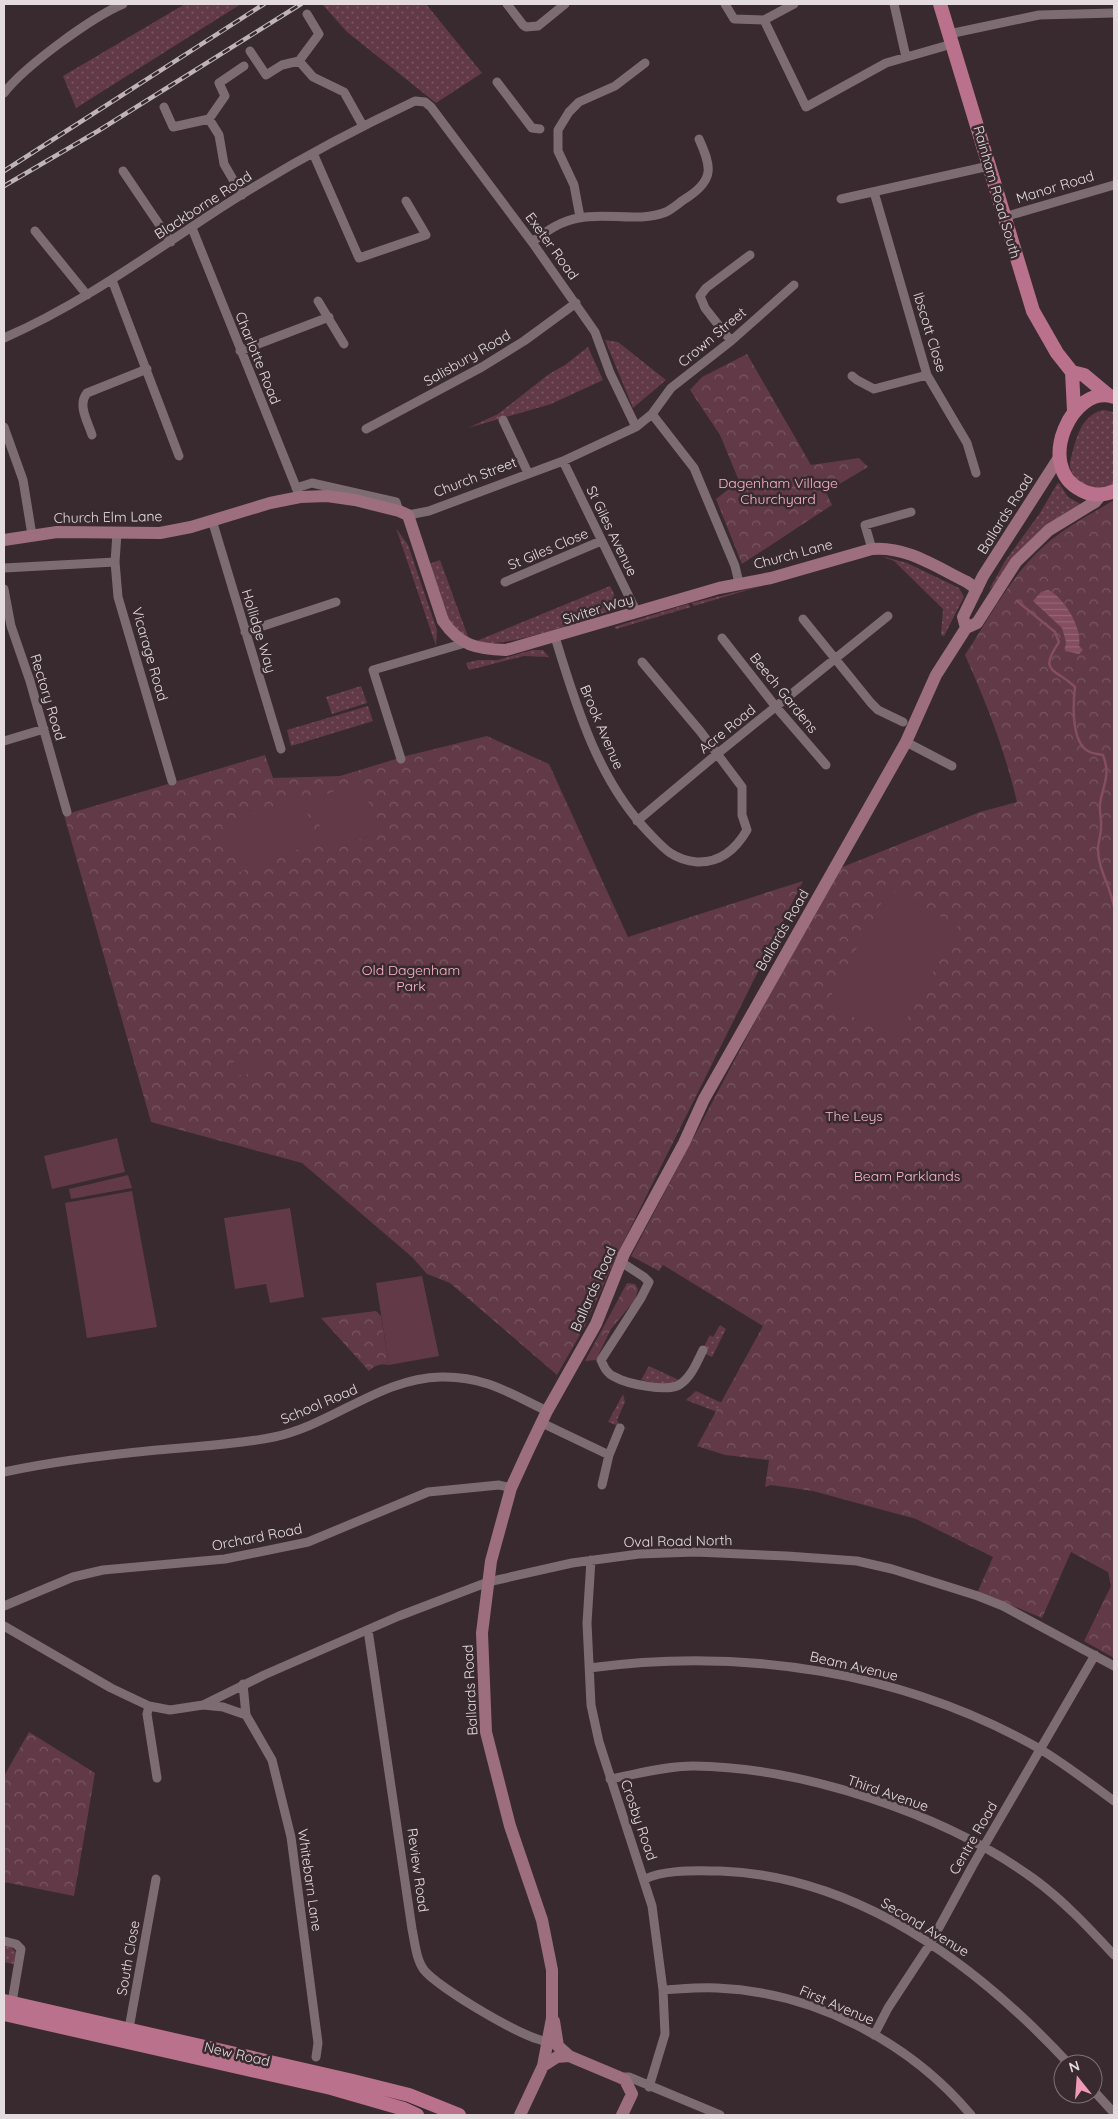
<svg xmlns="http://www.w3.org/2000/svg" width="1118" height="2119" font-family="Quicksand,sans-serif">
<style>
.grass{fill:url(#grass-dots)}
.forest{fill:url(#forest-crowns)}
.pitch{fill:#623a47}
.water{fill:url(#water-rules)}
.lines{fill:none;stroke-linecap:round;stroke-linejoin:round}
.stream{stroke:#844d60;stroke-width:2.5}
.street{stroke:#7d6c71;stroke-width:9}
.secondary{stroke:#9c6e7e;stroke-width:12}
.primary{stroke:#ba718b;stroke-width:14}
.rail-casing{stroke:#beb4b7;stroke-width:4.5}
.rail{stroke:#382a2e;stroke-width:2.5;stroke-dasharray:8;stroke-linecap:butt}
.labels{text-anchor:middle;stroke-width:5;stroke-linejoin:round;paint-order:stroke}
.street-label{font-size:14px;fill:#e4dbde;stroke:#382a2e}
.park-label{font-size:14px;fill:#fdb6cd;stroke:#382a2e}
</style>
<defs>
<pattern id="grass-dots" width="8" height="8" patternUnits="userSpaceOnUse" patternTransform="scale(1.25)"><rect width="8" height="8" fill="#623a47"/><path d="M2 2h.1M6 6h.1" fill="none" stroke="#785661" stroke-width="1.8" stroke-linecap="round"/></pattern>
<pattern id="forest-crowns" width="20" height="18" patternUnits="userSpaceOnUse" patternTransform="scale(1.25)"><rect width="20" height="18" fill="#623a47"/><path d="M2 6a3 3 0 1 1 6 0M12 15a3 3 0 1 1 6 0" fill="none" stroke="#785661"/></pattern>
<pattern id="water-rules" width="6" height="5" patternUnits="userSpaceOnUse" patternTransform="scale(1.25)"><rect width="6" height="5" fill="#844d60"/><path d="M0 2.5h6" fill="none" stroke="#956676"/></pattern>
</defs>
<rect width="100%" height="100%" fill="#382a2e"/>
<!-- grass -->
<path class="grass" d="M185,4H241L76,108L63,76Z
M322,4H426L482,73L436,103L347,32Z
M605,340L618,342L666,380L633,408Z
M588,347L603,380L551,404L468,428L498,414L549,374L565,365Z
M1103,410L1114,412V488L1080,487L1070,468V462C1076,441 1079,416 1103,410Z
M1059,483L1068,497L1084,506L1054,527L989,590L1005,561L1040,513L1057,484Z
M396,528L408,545L437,630L436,646Z
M881,556L907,563L959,588L964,597L944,636L941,635L943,609L894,561Z
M440,560L470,642L451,628L429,564Z
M610,586C617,597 616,604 607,612C571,623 510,649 474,642Z
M761,586L694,606L692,603Z
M688,604L691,607L616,629L614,627Z
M532,650H543L549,657L524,656L469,670L466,663L478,660H498Z
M361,686L367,703L332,714L326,697Z
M368,706L373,721L291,746L287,730Z
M720,1325L726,1329L712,1357L701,1352L710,1335L713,1337Z
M649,1366L681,1381L678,1384H661L641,1380Z
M696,1391L722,1403L717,1412L686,1400Z
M623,1394L625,1402L617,1420L620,1425L629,1430L608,1422Z
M4,1945L11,1947L18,1954L17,1965L4,1962Z"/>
<!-- forest -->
<path class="forest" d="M747,354L811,465L859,458L868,467L826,492L832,505L742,564L716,499L739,481L720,435L690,390L702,377Z
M1114,500V1658L1084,1641L1111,1586L1108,1572L1071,1552L1042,1618L978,1591L993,1557L916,1519L813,1491L771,1485L765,1487L769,1460L725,1455L697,1446L763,1326L663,1265L659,1271L631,1256L835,870L980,812L1017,802C1004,748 988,707 965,655C992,614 1015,567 1055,537C1073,523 1095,512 1114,500Z
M487,736L549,764L628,937L803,881L618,1253L585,1326L557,1375L450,1283L427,1274L412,1257L302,1163L151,1122L64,815L265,755L273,778L340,776L406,756Z
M627,1283L635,1284L638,1289L634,1305L630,1306L611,1329L596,1360L585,1361Z
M376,1311L381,1316L389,1365C381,1363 375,1365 369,1371L321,1318Z
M29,1732L95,1773L74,1896L4,1882V1776Z"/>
<!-- pitch -->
<path class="pitch" d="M360,781L380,831L330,851L310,801Z
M301,796L318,842L260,864L258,860L259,864L240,872L222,826Z
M889,889L958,926L896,1039L827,1003Z
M254,1053L264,1059L272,1056L273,1058L261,1064L263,1072L232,1076L227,1068L237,1059Z
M117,1138L125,1172L52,1189L44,1156Z
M128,1175L132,1188L71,1199L69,1189Z
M132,1191L157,1327L87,1338L65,1203Z
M290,1208L304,1297L270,1303L266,1284L235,1289L224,1218Z
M422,1276L439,1356L389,1365L376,1283Z"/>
<!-- water -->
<path class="water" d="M1048,590C1064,597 1083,629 1079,646L1083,650L1079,654L1065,651L1066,642L1062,628L1033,601L1041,592Z"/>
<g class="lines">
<!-- stream -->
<path class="stream" d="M1017,601L1055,632L1059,642C1038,673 1055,668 1075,687C1073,703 1071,742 1088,751C1092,754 1099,754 1103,755C1111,776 1103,784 1100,804C1099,812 1102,820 1101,827C1101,834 1099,840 1098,847C1097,868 1111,887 1114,907"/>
<!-- street -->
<path class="street" d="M507,4L523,25L526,27L538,26L565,4
M725,4L734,19L764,20
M794,4L764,20L806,107L886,63L952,44
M894,4L906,57
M949,34L1039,15L1114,13
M250,51L266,75L282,65L299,61L319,34L307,14
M299,61L313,77L344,92L363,126
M497,82L532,128L540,129
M4,93C25,66 92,17 123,4
M164,107L173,127L209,119L225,96L219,83L244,66
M209,119L219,135L224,164L242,195
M313,153L359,258L426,235L406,201
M123,171L171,242
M874,192L927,375L967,443L976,473
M841,199L989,166
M580,217L574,185L558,151V130L569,112L579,102L615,86L645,63
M1004,217L1114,185
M192,228L300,497
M35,231L87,295
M532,242C547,231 560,221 579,218C606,212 639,223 666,212C674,208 681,201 688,197C715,179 711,166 699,139
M112,280L179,456
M318,301L344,344
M4,338C82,304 151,253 222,207C284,167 349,132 415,101L425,102L431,107L532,242L595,332L610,373L636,427
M731,341L705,308L700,296L706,288L750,255
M240,351L329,317
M852,376L857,380L874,389L927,375
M652,414L694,468L735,566L739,583
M503,420L528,473
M4,427L23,480L32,535
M366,429L482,367L524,341L576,303
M92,435C88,422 77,405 87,393L147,369
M563,461L637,613
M296,488L312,483L396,502L399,511
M408,515L429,511L563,461L636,427L652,414L671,388L731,341L794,285
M212,520L281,749
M117,533L115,562L118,597L172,781
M872,549L865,525L911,512
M4,568L115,562
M505,582L601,541
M4,589L11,626L30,681L67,812
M803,619L871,703L878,710L903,722
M245,632L336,602
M555,637C576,706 598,781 650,834C664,849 674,860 697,862C721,863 736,849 747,830L742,815V787L700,731L642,662
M722,638L776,707L826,765
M4,741L44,729
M906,742L952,766
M401,759L373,670L465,643
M637,821L717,754L888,616
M621,1262L644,1277L649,1282L641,1298L601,1360C604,1367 607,1374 615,1377C627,1384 667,1392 679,1385C691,1378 697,1362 703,1350
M542,1423L609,1455
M4,1472C55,1461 106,1455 157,1450C196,1446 236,1445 274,1437C332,1425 380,1378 441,1377C485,1376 509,1393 547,1411
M602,1485L609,1455L620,1428
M591,1560L587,1623L591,1705L599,1742L652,1906L663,1990L665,2034L649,2087
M4,1606L73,1577L103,1570L225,1559L308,1542L428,1492L499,1485L511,1488
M4,1626L111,1688L149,1706L170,1710L203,1705L223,1707L246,1715
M368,1630L412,1929C415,1943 416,1959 424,1970C437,1987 527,2041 547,2041
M589,1668C743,1647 903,1671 1040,1749C1066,1765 1090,1783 1114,1801
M243,1684L246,1715L272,1760L291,1837L318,2043L316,2057
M203,1705L264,1675L399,1616L488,1582L572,1563L639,1554L695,1552L787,1556L857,1561L892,1569L978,1596L1003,1606L1114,1666
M149,1706L147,1714L157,1778
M610,1779C637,1774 666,1766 693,1766C803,1767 945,1814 1034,1879C1064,1901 1089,1928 1114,1955
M645,1879C666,1869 697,1871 720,1871C859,1876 978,1966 1069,2064
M4,1941L16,1944L21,1949L11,2008
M663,1990C681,1989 699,1987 717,1988C813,1992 909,2041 971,2115
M128,2034L156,1879
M874,2035L888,2008L930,1944L973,1865L1095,1655
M620,2077H629L720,2115
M1093,2090L1114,2113"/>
<!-- secondary -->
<path class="secondary" d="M4,540L57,532L160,533L191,527L270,503L300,497L327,496L355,500L399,511L408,515L443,621C460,646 477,649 506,650L719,588L771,578L872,549C907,546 936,567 967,582L977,589
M966,628L963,617L983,576L1060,456
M554,2021L558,2046L569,2056
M543,2066L557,2057L569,2056L619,2077L625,2080L632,2094L622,2115
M520,2115L543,2066L552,2018V1970L542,1920L510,1826L486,1732L482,1633L491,1561L511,1488L527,1453L547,1411L596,1324L624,1254L684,1143L704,1099L906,742L936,675L966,628L977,623L1016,562L1049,530L1095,502L1101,495"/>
<!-- primary -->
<path class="primary" d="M940,4L1033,311L1057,353L1072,372L1084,375L1108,395
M1072,372L1074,411
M1114,397C1073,382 1034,467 1081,490C1092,496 1103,496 1114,491
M4,2001L353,2081L409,2095L459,2115
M4,2014L331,2088L404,2109L417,2115"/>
<!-- rail casing -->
<g class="rail-casing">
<path id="rail" d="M4,171L264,4
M4,186L98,131L301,4"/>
</g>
<!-- rail -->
<use href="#rail" class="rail"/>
</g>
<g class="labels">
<!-- street labels -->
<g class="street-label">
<text transform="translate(1055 187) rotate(-17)" y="5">Manor Road</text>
<text transform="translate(997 192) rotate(74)" y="5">Rainham Road South</text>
<text transform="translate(203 205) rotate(-33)" y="5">Blackborne Road</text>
<text transform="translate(552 246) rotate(54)" y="5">Exeter Road</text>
<text transform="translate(930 332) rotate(73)" y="5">Ibscott Close</text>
<text transform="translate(712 337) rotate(-40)" y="5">Crown Street</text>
<text transform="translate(258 358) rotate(68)" y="5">Charlotte Road</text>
<text transform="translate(467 358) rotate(-30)" y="5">Salisbury Road</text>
<text transform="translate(475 477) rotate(-21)" y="5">Church Street</text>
<text transform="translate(1005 514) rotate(-58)" y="5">Ballards Road</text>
<text transform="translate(108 517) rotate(-1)" y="5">Church Elm Lane</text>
<text transform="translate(612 531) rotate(64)" y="5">St Giles Avenue</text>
<text transform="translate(548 549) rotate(-23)" y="5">St Giles Close</text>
<text transform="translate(793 554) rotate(-15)" y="5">Church Lane</text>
<text transform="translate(598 609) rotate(-17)" y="5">Siviter Way</text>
<text transform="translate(259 631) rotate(73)" y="5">Hollidge Way</text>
<text transform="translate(150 654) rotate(74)" y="5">Vicarage Road</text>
<text transform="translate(784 693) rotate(51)" y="5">Beech Gardens</text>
<text transform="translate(48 697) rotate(73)" y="5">Rectory Road</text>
<text transform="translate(602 727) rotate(67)" y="5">Brook Avenue</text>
<text transform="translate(727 729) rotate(-39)" y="5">Acre Road</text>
<text transform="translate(782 930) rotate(-60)" y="5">Ballards Road</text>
<text transform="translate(593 1289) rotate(-66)" y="5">Ballards Road</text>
<text transform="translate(319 1404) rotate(-23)" y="5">School Road</text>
<text transform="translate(257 1537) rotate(-11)" y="5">Orchard Road</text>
<text transform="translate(678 1541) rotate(-1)" y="5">Oval Road North</text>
<text transform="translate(854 1666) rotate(13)" y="5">Beam Avenue</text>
<text transform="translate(470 1690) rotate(-93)" y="5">Ballards Road</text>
<text transform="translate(888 1793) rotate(19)" y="5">Third Avenue</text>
<text transform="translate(639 1820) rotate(71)" y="5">Crosby Road</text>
<text transform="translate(973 1838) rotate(-60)" y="5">Centre Road</text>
<text transform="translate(418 1870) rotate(82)" y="5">Review Road</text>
<text transform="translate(310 1880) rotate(82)" y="5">Whitebarn Lane</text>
<text transform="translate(925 1927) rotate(31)" y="5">Second Avenue</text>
<text transform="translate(128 1958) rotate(-80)" y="5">South Close</text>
<text transform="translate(837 2005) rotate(23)" y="5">First Avenue</text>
<text transform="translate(237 2054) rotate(13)" y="5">New Road</text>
</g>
<!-- park labels -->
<g class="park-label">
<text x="778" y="488">Dagenham Village<tspan x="778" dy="16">Churchyard</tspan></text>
<text x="411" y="975">Old Dagenham<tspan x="411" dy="16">Park</tspan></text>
<text x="854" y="1121">The Leys</text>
<text x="907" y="1181">Beam Parklands</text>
</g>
</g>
<!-- border -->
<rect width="1118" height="2119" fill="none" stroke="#e4dbde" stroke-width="10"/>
<!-- north arrow -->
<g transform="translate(1078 2079) rotate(343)"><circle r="24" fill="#382a2e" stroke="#7d7174"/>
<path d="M0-4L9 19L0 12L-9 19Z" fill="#f09ab7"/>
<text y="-8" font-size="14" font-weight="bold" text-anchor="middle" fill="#e4dbde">N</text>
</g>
</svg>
